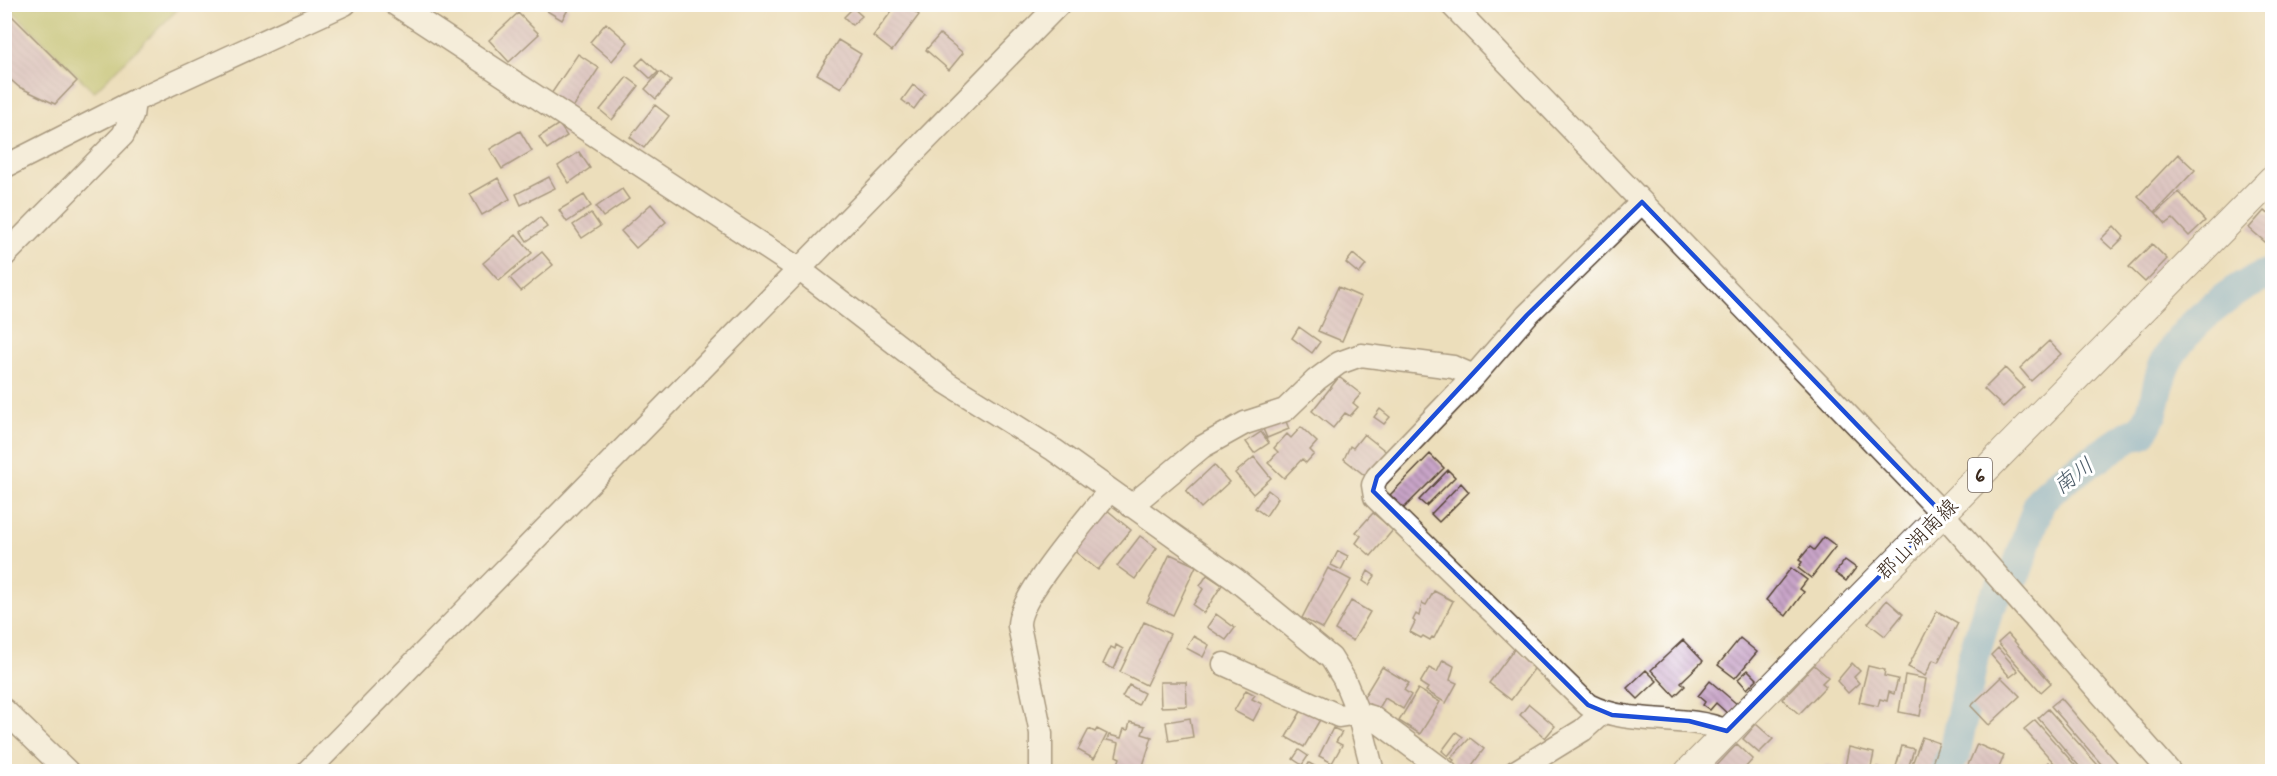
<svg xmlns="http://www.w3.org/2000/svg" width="2277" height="776" font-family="Mynerve,'Klee One',sans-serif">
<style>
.green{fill:#b0bc5e;stroke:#76733e;stroke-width:1.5}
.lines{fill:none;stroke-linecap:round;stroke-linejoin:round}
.river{stroke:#67a9db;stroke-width:32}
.building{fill:url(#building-back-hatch)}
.minor-casing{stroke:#564536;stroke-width:25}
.major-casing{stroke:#564536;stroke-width:29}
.minor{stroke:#fff;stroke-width:22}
.major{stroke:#fff;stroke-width:27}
.marked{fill:none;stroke:#1d4ed8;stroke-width:4.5;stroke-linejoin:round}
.labels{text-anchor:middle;stroke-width:6;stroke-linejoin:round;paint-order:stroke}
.shield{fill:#fff;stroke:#766a62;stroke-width:1.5}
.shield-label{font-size:20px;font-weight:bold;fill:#3b2a1e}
.street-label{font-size:21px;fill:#3b2a1e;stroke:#fff}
.water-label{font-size:22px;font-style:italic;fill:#4d5d6a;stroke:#fff}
</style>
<defs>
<pattern id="building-back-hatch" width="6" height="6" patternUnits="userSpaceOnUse" patternTransform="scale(1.5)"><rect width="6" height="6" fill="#c8a4c8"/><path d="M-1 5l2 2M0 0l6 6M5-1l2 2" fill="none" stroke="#a486a2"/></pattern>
</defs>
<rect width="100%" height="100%" fill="#fff"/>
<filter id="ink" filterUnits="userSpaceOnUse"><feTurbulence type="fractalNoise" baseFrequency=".0167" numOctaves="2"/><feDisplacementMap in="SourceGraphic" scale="12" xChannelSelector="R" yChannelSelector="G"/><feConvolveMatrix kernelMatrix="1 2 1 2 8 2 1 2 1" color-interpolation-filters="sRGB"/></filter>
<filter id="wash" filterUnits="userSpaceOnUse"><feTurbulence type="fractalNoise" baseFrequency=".008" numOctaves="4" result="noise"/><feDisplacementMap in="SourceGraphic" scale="24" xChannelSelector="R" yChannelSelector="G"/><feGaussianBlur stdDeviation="1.35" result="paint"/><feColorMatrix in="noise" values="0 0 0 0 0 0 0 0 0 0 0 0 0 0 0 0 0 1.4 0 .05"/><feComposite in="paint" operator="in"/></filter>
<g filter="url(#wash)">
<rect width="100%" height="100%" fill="#ecdebb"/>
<!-- green -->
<path class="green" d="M7,5H182L94,92Z"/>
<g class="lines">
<!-- river -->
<path class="river" d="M1941,772L1955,754L1972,661L1988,609L2002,585L2016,572L2040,501L2060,482L2132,434L2141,433C2159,408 2154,388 2165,364C2183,327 2234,286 2272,273"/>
</g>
<g id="blocks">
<!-- building -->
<path class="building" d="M551,4H563L569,8L562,20L547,11Z
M897,4H905L919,15L892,51L873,36Z
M4,8L77,81L55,104L19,87L4,74Z
M853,8L862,16L852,25L844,17Z
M518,13L539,34L509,62L489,40Z
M606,23L628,42L612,61L590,42Z
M940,34L963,53L949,70L926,50Z
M838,40L861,54L841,88L817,74Z
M578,54L599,68L570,112L549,97Z
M643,58L658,72L651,79L636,65Z
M660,72L671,81L656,99L645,89Z
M627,77L639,86L612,120L600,110Z
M913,85L925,94L914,109L902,100Z
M655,105L669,116L644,148L630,137Z
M559,124L567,136L547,149L539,137Z
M520,131L532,151L502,169L490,149Z
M579,152L590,168L569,183L558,166Z
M2178,154L2195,170L2155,212L2138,196Z
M549,177L555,188L521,205L516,194Z
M498,178L510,199L482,215L470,194Z
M622,189L629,199L603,217L596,207Z
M2179,192L2205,221L2189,236L2173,219L2166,224L2156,213Z
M584,195L591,206L567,222L559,210Z
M651,204L666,222L636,248L621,231Z
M2272,210V248L2249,228L2264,211L2269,214Z
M591,213L600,226L582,238L573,225Z
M540,217L547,227L527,241L521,232Z
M2114,226L2124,237L2112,249L2101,239Z
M516,235L532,253L499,281L483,263Z
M2152,244L2167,259L2145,282L2129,267Z
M542,252L553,265L521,291L510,278Z
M1353,254L1366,265L1359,274L1346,263Z
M1338,287L1361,297L1342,341L1318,331Z
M1299,327L1320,342L1312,353L1292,338Z
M2049,341L2061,354L2031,381L2020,368Z
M2005,368L2024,387L2003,407L1984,389Z
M1339,377L1361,394L1353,403L1358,407L1350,416L1345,413L1333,428L1312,411Z
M1380,409L1390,417L1384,424L1374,417Z
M1285,419L1289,429L1267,438L1263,429Z
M1301,427L1317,442L1310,450L1314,454L1306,463L1302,459L1284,478L1268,463L1278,452L1274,448L1287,434L1291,438Z
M1261,432L1269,443L1254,453L1246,442Z
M1364,434L1388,453L1368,478L1344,459L1350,446L1353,448Z
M1430,454L1444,468L1404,508L1390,495Z
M1254,457L1271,478L1253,494L1235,473Z
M1214,465L1229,482L1201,508L1186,491Z
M1448,470L1455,477L1426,506L1419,500Z
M1461,483L1469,492L1439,522L1431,514Z
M1268,490L1278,498L1266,516L1255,508Z
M1106,509L1131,530L1098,570L1073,550Z
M1373,513L1393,530L1371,556L1356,543L1361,536L1356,532Z
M1140,536L1157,548L1135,579L1117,566Z
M1824,537L1836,546L1811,578L1798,568L1802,562L1799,560L1810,547L1814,550Z
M1338,551L1348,556L1341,570L1331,565Z
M1170,554L1196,566L1173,615L1147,603Z
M1845,560L1856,568L1846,581L1835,573Z
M1328,568L1351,580L1323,629L1302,618Z
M1791,568L1807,580L1800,589L1804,592L1786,616L1766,600Z
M1368,571L1375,576L1369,585L1363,581Z
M1207,575L1222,585L1204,613L1193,605L1203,589L1200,586Z
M1434,591L1453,601L1434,638L1432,637L1430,640L1423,636L1421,638L1410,632L1415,622L1413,620L1416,614L1419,616L1422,603L1426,605Z
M1887,600L1903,614L1885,636L1868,623Z
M1351,601L1370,612L1353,641L1335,630Z
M1937,611L1958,623L1938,662L1933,660L1925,676L1908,667Z
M1216,614L1235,628L1226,640L1207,627Z
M1144,622L1170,634L1146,685L1120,672Z
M2008,634L2051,683L2041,692L1998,643Z
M1193,636L1209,645L1203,657L1186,648Z
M1740,638L1757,652L1735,678L1718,665Z
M1683,640L1703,661L1681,682L1685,686L1675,696L1651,670Z
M1116,645L1123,649L1114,669L1103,664L1111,647L1115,649Z
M1515,648L1537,665L1511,700L1489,683Z
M1998,648L2018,671L2010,677L1991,655Z
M1443,660L1454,666L1450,680L1457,683L1446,703L1426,691L1428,688L1420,683L1429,668L1437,672Z
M1852,663L1860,671L1854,677L1859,683L1848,693L1837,681Z
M1814,665L1828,677L1822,683L1826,686L1799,714L1782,699Z
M1868,666L1885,670L1884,676L1898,679L1894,694L1889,692L1887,701L1880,699L1878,706L1859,702Z
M1382,667L1409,683L1404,690L1411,695L1403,709L1385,698L1378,710L1362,700Z
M1646,670L1657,681L1638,699L1627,688Z
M1748,670L1757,679L1747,689L1738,679Z
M1905,675L1926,679L1920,716L1899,712Z
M2001,677L2020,696L1989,725L1971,706Z
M1710,681L1738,705L1730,716L1716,703L1710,710L1703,705L1705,702L1698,696Z
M1160,682H1186L1187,706L1161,707Z
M1129,685L1144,693L1138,705L1122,697Z
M1418,689L1440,702L1420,734L1399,721Z
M1246,690L1255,695L1252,699L1262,704L1253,721L1234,711Z
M2061,698L2122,768L2118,772H2108L2051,706Z
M1529,704L1555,726L1545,738L1520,715Z
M1303,708L1321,718L1304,747L1286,737Z
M2048,709L2104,772H2084L2038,718Z
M1190,718L1193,737L1169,741L1166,722Z
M2035,720L2081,772H2062L2024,729Z
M1130,722L1145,726L1142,734L1152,737L1141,772L1116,770L1120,758L1116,756L1119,743L1107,740L1109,735L1121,738L1124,729L1128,730Z
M1756,724L1773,739L1759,753L1743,739Z
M1333,728L1342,732L1336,742L1342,745L1332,763L1319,756Z
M1089,729L1095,732L1097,729L1107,734L1094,759L1078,750Z
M1456,732L1463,737L1448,756L1442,751Z
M1922,737L1939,743L1929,772L1911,767Z
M1470,738L1484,749L1467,772H1460L1450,764L1454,760L1451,758Z
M1737,744L1753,759L1744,769L1746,772H1711Z
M1977,744L2004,756L1997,772H1965Z
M1902,746L1914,749L1907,772L1895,770Z
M1849,747L1874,753L1870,772H1844Z
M1299,750L1308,756L1302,765L1293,759Z
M2048,762L2057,772H2037Z
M1309,763L1325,772H1304Z
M1826,765L1841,767V772H1825Z
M1877,767L1892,771V772H1876Z"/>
</g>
</g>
<g filter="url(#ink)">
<use href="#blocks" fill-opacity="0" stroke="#564536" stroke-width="1.5"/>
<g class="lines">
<!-- minor casing -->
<g class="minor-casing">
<path id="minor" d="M395,4L799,269L947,383L1054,450L1236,580L1331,658L1344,679L1358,713L1373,772
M1451,4L1942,513L2170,772
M4,167L134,101L345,4
M1642,202L1527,315L1474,376L1377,477L1373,485L1375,497L1588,705C1631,727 1682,713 1727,731
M4,256L123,135L132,116L134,101
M1131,506L1202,447L1245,423L1285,410L1316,380L1339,363L1361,355L1453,367L1474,376
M1224,664L1339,716L1358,713L1372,717L1446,772
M4,710L68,772
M307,772L1059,4
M1041,772V733L1019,626C1017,598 1089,517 1109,491
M1515,772L1583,730L1603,712"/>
</g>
<!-- major casing -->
<g class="major-casing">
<path id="major" d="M1688,772L2272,179"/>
</g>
<!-- minor -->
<use href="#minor" class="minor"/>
<!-- major -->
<use href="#major" class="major"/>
</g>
</g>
<!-- marked area -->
<path d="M0 0H2277V776H0ZM1642,202L1942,513L1727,731L1689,721L1612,715L1588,705L1373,491L1377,477L1527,315Z" fill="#ecdebb" fill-opacity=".55" fill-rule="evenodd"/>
<path class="marked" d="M1642,202L1942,513L1727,731L1689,721L1612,715L1588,705L1373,491L1377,477L1527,315Z"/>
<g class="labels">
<!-- shield labels -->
<rect class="shield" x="1968" y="458" width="24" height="34" rx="4.5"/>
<g class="shield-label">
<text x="1980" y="482">6</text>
</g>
<!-- street labels -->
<g class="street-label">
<text transform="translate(1917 539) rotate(-45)" y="7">郡山湖南線</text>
</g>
<!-- water labels -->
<g class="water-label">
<text transform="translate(2073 475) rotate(-37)" y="8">南川</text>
</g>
</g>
<!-- margin -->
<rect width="2277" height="776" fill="none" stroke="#fff" stroke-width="24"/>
</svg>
